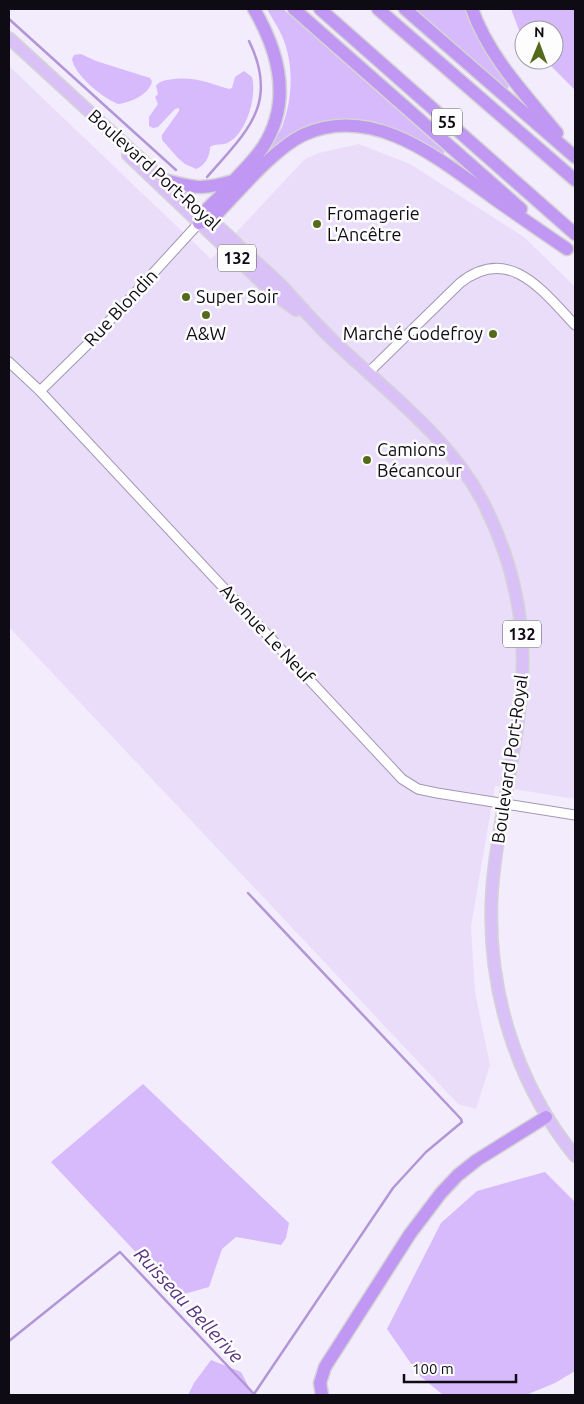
<svg xmlns="http://www.w3.org/2000/svg" width="584" height="1404" font-family="Ubuntu,sans-serif">
<style>
.built{fill:#e9ddfa}
.green{fill:#d6bafb}
.lines{fill:none;stroke-linecap:round;stroke-linejoin:round}
.stream{stroke:#b296d6;stroke-width:2.5}
.minor-casing{stroke:#a297b2;stroke-width:11}
.major-casing{stroke:#d4d3d5;stroke-width:14}
.highway-casing{stroke:#d4d3d5;stroke-width:15}
.minor{stroke:#fff;stroke-width:9}
.major{stroke:#d9c1f7;stroke-width:11}
.highway{stroke:#c097f2;stroke-width:12}
.poi-dot{fill:#546a1a;stroke:#fdfdfd;stroke-width:2}
.labels{text-anchor:middle;stroke-width:5;stroke-linejoin:round;paint-order:stroke}
.shield{fill:#fdfdfd;stroke:#56545a;stroke-width:1}
.shield-label{font-size:16px;font-weight:bold;fill:#0f0b14}
.street-label{font-size:18px;fill:#0f0b14;stroke:#fdfdfd}
.poi-label{font-size:18px;fill:#0f0b14;stroke:#fdfdfd;text-anchor:start}
.water-label{font-size:19px;font-style:italic;fill:#58327f;stroke:#fdfdfd}
</style>
<rect width="100%" height="100%" fill="#f3ecfd"/>
<!-- built -->
<path class="built" d="M9,66L211,259L305,159L319,153L359,144L410,164L524,237L575,287V799L495,786L471,926L475,992L490,1065L476,1109L458,1104L9,627Z"/>
<!-- green -->
<path class="green" d="M267,9H283L444,151V154L347,122L273,151L270,150L269,146C273,140 279,134 282,127C293,99 294,63 282,36C278,27 272,18 267,9Z
M414,9H466L478,39L509,84L508,89H506Z
M511,9H575V90L545,60H554V30H524V40L522,38Z
M81,54L96,61L150,78L152,81C150,94 130,103 118,104C102,97 75,76 72,59L74,55Z
M244,71L252,77C257,96 247,132 229,142C223,146 216,143 210,147C210,156 205,166 196,169L185,164L178,158L162,140V135L179,111V108L175,109L158,127L153,128L149,126V117L158,104L155,97L158,94L156,86C160,80 167,80 174,79C198,77 207,83 229,89L232,88L235,77Z
M143,1084L289,1223L286,1238L281,1245L236,1237L222,1249L209,1287L177,1296L51,1162Z
M545,1172L575,1202V1371L555,1383L526,1395H443L419,1375L387,1329L441,1223L477,1191Z
M211,1360L241,1372L253,1395H188L194,1383Z"/>
<g class="lines">
<!-- stream -->
<path class="stream" d="M9,19L176,170
M207,177C246,132 280,104 249,41
M248,893L461,1119L462,1122L426,1152L393,1188L254,1394
M9,1341L120,1252L255,1395"/>
<!-- minor casing -->
<g class="minor-casing">
<path id="minor" d="M9,362L40,391L402,779L418,789L437,793L575,815
M368,373L460,283C509,244 543,291 575,325
M40,391L92,340L199,223"/>
</g>
<!-- major casing -->
<g class="major-casing">
<path id="major" d="M9,38L202,215C217,224 230,237 243,250C256,262 270,274 283,287C301,307 319,328 339,346C390,394 450,439 483,502C511,557 526,618 522,681C518,751 497,820 492,891C486,986 515,1082 575,1156
M128,155L274,294L296,310"/>
</g>
<!-- highway casing -->
<g class="highway-casing">
<path id="highway" d="M294,9L521,209
M320,9L575,234
M378,9L575,180
M405,9L575,157
M472,9C489,57 525,94 557,133
M165,180C194,188 203,190 233,181
M199,223L211,220C236,195 272,150 303,135C373,103 439,159 492,197C517,215 542,232 567,249
M199,223C203,209 216,202 225,191C237,176 252,163 263,147C292,102 279,52 254,9
M322,1395L320,1383L325,1367L410,1234L441,1193L458,1175L477,1160L546,1117"/>
</g>
<!-- minor -->
<use href="#minor" class="minor"/>
<!-- major -->
<use href="#major" class="major"/>
<!-- highway -->
<use href="#highway" class="highway"/>
</g>
<!-- markers -->
<g class="poi-dot">
<circle cx="317" cy="224" r="5"/>
<circle cx="186" cy="297" r="5"/>
<circle cx="206" cy="315" r="5"/>
<circle cx="493" cy="334" r="5"/>
<circle cx="367" cy="460" r="5"/>
</g>
<g class="labels">
<!-- shield labels -->
<g class="shield">
<rect x="432" y="108.5" width="30" height="27" rx="4"/>
<rect x="218" y="244.5" width="38" height="27" rx="4"/>
<rect x="503" y="620.5" width="38" height="27" rx="4"/>
</g>
<g class="shield-label">
<text x="447" y="128">55</text>
<text x="237" y="264">132</text>
<text x="522" y="640">132</text>
</g>
<!-- street labels -->
<g class="street-label">
<text transform="translate(154 170) rotate(42)" y="6">Boulevard Port-Royal</text>
<text transform="translate(121 308) rotate(-47)" y="6">Rue Blondin</text>
<text transform="translate(267 634) rotate(47)" y="6">Avenue Le Neuf</text>
<text transform="translate(510 759) rotate(-82)" y="6">Boulevard Port-Royal</text>
</g>
<!-- poi labels -->
<g class="poi-label">
<text x="327" y="220">Fromagerie<tspan x="327" dy="21">L'Ancêtre</tspan></text>
<text x="196" y="303">Super Soir</text>
<text x="206" y="340" text-anchor="middle">A&amp;W</text>
<text x="483" y="340" text-anchor="end">Marché Godefroy</text>
<text x="377" y="456">Camions<tspan x="377" dy="21">Bécancour</tspan></text>
</g>
<!-- water labels -->
<g class="water-label">
<text transform="translate(189 1305) rotate(47)" y="7">Ruisseau Bellerive</text>
</g>
</g>
<!-- border -->
<rect width="584" height="1404" fill="none" stroke="#0f0b14" stroke-width="20"/>
<!-- north arrow -->
<g transform="translate(539 45) rotate(1)"><circle r="24" fill="#fdfdfd" stroke="#9e9ca0"/>
<path d="M0-4L9 19L0 12L-9 19Z" fill="#546a1a"/>
<text y="-8" font-size="14" font-weight="bold" text-anchor="middle" fill="#0f0b14">N</text>
</g>
<!-- scale -->
<path d="M404 1374v8h112v-8" fill="none" stroke="#0f0b14" stroke-width="2.5"/>
<text x="412" y="1374" font-size="15" fill="#0f0b14" stroke="#fdfdfd" stroke-width="4" paint-order="stroke">100 m</text>
</svg>
